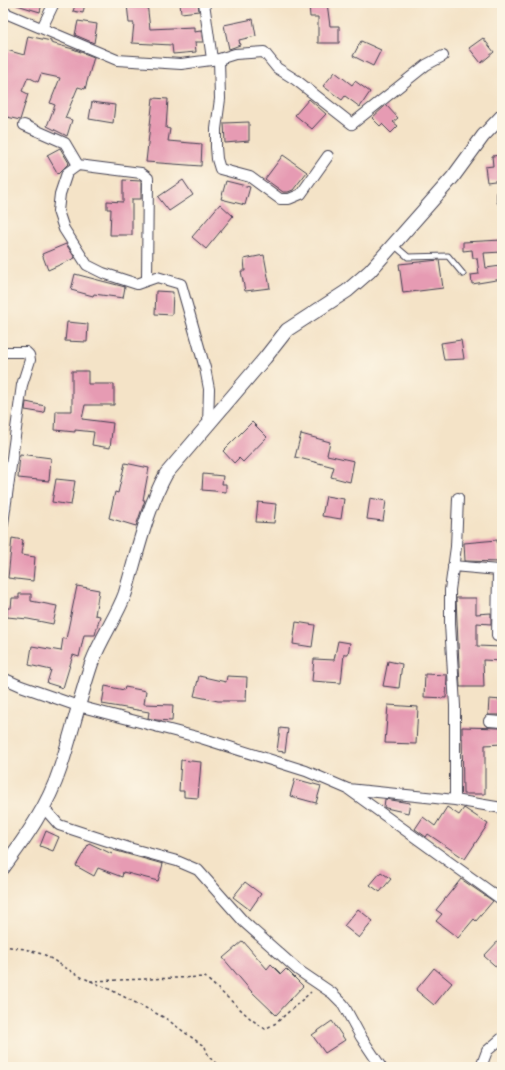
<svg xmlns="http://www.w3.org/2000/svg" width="505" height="1070" font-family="'IM FELL French Canon',serif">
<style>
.building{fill:#e69bb3}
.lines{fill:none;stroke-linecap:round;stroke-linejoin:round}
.service-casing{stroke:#423f50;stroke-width:7}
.minor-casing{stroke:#423f50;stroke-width:12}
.tertiary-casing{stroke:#423f50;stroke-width:15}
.path{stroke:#423f50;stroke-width:1.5;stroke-dasharray:3 3;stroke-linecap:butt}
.service{stroke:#fff;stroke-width:5}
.minor{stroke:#fff;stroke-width:10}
.tertiary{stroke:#fff;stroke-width:13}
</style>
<rect width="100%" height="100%" fill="#fcf5e5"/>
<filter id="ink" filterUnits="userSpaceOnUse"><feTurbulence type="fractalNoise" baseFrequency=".025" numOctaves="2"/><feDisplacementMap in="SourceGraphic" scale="8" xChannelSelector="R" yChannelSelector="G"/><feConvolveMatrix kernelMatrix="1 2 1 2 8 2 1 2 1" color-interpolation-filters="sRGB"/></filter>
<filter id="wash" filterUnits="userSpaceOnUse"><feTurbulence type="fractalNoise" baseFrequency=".012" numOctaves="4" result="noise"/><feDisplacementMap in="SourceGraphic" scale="16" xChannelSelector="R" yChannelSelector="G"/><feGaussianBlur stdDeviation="0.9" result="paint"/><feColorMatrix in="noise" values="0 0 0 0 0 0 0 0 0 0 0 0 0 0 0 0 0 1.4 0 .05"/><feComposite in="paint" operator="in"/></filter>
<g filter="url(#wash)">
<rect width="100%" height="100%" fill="#f4e3c7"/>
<g id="blocks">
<!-- building -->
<path class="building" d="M17,3H42L40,12L17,5Z
M76,3H85L83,13L73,11Z
M147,3L150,29L194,27V32L201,31L203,42H195L196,52L173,54L172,45L132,43L134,23H129L127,4Z
M180,3H198L199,11L181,13Z
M309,3H327L330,26H339V43H318V17H310Z
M253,19L256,36L239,40L240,45L229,49L224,25Z
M78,21L97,24L94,43L75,35Z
M28,36L51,41V43L73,49L94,57L85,89L78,87L65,118L72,120L67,136L47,126L55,105L50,103L60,78L41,74L38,82L28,77L22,91L28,94L20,120L3,116V49L24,55Z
M483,38L494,52L481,63L469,48Z
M361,41L381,50L373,66L353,56Z
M335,72L352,85L355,81L370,92L360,107L345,96L342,100L323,86Z
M153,98L168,99L166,128L170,129L168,141L202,144L201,166L146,162Z
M309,99L326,114L312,129L295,115Z
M92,102L115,105L113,123L89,119Z
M386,105L398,118L393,122L398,126L391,133L382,124L380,126L372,118Z
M249,122V141L225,143L224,123Z
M60,148L69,163L58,174L47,155Z
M283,155L307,172L293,190L288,192H283L265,179Z
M502,155V180L487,182L485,167L493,166L492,156Z
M123,180L141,181V199H132V235H110L111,209H107V201L123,202Z
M183,180L193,195L169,211L158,197Z
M226,181L250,187L245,205L221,199Z
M220,204L233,216L206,249L192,237Z
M502,240V252L484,253L486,268L501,266L502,279L472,284L471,275L479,274L477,258H473L472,250L463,251V242Z
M66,244L75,258L48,270L42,254Z
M264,255L270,288L245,291L241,271H245L244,259Z
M439,260L443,288L403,293L399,264Z
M75,274L125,287L123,298L94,294L93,296L71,290Z
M156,291L173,292L172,315L155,314Z
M67,322L88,324L87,342L65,341Z
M461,340L464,359L444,360L441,343Z
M72,371H88V384H114V405H85L82,419L113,423L110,448L92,445L94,432L75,430V432L55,430L56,411H72Z
M26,402L45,406L44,413L25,410Z
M252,422L267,437L243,462L239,458L234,463L223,451Z
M301,434L330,442L327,455L354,461L350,482L331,477L334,467L295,457Z
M20,454L51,458L49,481L18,478Z
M125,463L149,468L143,500H145L136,526L109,518L115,492L118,493Z
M203,474L223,476L222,484H226V492L202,490Z
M56,479L75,481L71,505L52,502Z
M326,496L344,499L341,519L322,516Z
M370,498L386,501L383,521L367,519Z
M258,502L276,504L274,523L256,522Z
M12,538L23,540L21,555L35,557L33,581L8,578Z
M497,540L499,562L465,561L464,543Z
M77,586L99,590L95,615L100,616L95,635H84L79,657L73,655L63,688L47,683L51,670L29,665L32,646L61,651L63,638L66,639Z
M19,594H31V601L57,606L53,624L28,619L7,617V608H11L12,598H19Z
M456,598H476V614L491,613V624L477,623V646L502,647V661L483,660L484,687H460Z
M296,622L315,625L312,647L293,644Z
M338,641L350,643L348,654H344L341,683L312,681L314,659L334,660Z
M388,661L402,664L399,688L383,686Z
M425,674L447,675L446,698L424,697Z
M199,676L226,682L227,676L247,677L246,701H218L194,696Z
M105,686L124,690L125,687L146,691L144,704L173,705L172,721L156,720L148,718L149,712L102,704Z
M489,699L502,700V715H488Z
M388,705L418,707L416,744L385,743Z
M462,727L502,728V744L485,745V794H463Z
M280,728L288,729L285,752L277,751Z
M181,760L201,762L198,798L184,797V791H179Z
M295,779L321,786L316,803L290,796Z
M385,799L410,803L408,813L386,808L384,807Z
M447,807L459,815L464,808L488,824L465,859L428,834L426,837L415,829L423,817L435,826Z
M46,831L59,837L53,851L40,846Z
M89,843L112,854L113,850L163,864L158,881L123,872L122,877L98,868L94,876L76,866Z
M381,872L391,879L380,892L370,885Z
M461,879L493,901L476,921L474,919L458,938L436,921L442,914L436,910Z
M245,882L261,894L250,910L233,897Z
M358,909L373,921L359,938L344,926Z
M502,937V972L484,956Z
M243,941L267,969L271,964L281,974L286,969L303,986L276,1015L251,991L223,958Z
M434,968L452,983L434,1005L416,990Z
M332,1021L345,1040L325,1053L312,1035Z"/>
</g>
</g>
<g filter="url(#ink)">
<use href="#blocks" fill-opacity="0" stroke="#423f50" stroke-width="1"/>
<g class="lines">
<!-- service casing -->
<g class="service-casing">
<path id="service" d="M394,245L408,257L448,256L463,274"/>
</g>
<!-- minor casing -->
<g class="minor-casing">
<path id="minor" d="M204,3L212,59
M3,12L117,60L181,64L219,59L235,54L264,52L277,68L296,80L352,124L426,65L443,56
M42,28L54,3
M219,59L220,99L216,129V147L217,159L220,169L250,177L280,199H289L301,194L328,156
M24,125L65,143L78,165
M502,194V200
M147,280L148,178L141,173L78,165L67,173L60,194L58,211L64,229L87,265L103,273L137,284L157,277L181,284L205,368L209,389L208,426
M3,352H26L29,355L30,360L22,385L3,524
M453,566L498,570L497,636H502
M3,678L21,686L78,706L201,738L306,771L348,789L455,800L502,808
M489,721L502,722
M348,789L502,900
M455,800V706L450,624V590L456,547L458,498
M43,807L59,825L129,848L177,861L198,870L244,922L298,970L332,993L343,1004L361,1037L381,1067
M481,1067L487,1051L502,1038"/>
</g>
<!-- tertiary casing -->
<g class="tertiary-casing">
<path id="tertiary" d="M3,868C26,837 48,806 60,769C72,733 80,697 92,662C101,638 117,616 125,594C137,554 146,511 166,474L265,358L287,330L347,291L370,271L453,177L483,136L502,116"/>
</g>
<!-- path -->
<path class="path" d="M3,946L25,949L45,955L79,976L109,989L165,1018L205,1047L209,1057L220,1067
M90,981L205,977L251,1019L265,1029L276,1023L311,992"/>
<!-- service -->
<use href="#service" class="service"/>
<!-- minor -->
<use href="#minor" class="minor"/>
<!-- tertiary -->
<use href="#tertiary" class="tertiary"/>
</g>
</g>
<!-- margin -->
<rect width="505" height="1070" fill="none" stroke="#fcf5e5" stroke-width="16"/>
</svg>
